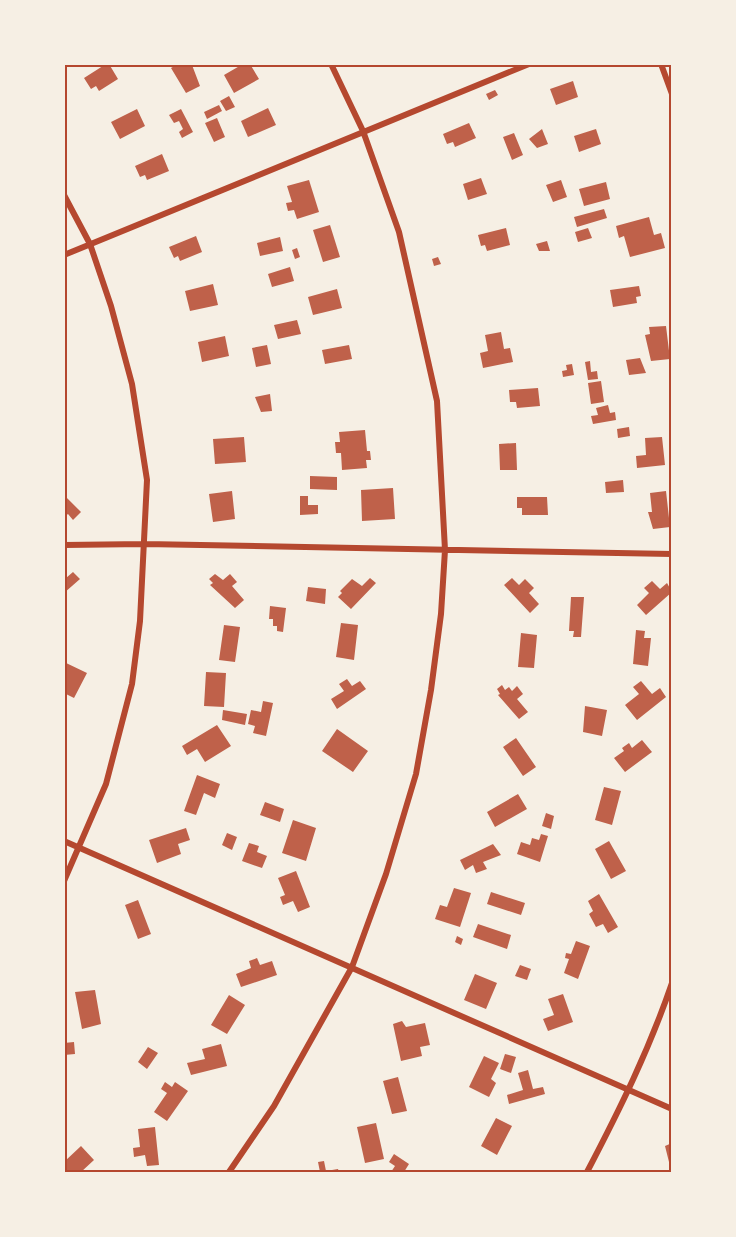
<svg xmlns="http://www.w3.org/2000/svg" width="736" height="1237" font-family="'Crimson Pro',serif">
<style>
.building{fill:#bf614a}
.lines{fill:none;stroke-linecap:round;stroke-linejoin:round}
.minor{stroke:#b5482f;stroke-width:6}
.neatline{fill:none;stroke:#b5482f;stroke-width:2}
</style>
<rect width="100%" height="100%" fill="#f6efe4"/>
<!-- building -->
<path class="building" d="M106,64H109L118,79L99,91L96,86L91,89L84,78Z
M178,64H186L188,67L192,65L200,86L186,93L171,68Z
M243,64H250L259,79L234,93L224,75Z
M573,81L578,97L556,105L550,89Z
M495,90L498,95L489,100L486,94Z
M229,96L235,107L226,111L220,101Z
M219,105L222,111L207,119L204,112Z
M268,108L276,125L248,137L241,121Z
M137,109L145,126L120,139L111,122Z
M181,109L193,132L182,138L179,132L183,129L179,121L174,123L169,115Z
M217,118L225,137L214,142L205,123Z
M469,123L476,138L455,147L453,142L447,144L443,134Z
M542,129L548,144L537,148L529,139Z
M596,129L601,144L579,152L574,136Z
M514,133L523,155L512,160L503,137Z
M162,154L169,171L147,180L145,175L140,177L135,166Z
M481,178L487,194L468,200L463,184Z
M309,180L319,212L297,219L294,210L288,211L286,203L292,202L287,186Z
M561,180L567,197L553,202L546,185Z
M606,182L610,199L584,206L579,189Z
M604,209L607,218L577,227L574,217Z
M649,217L654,235L661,233L665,248L630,257L624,236L619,238L616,226Z
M330,225L340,257L323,262L313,230Z
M506,228L510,245L487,251L485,245L481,246L478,235Z
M588,228L592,238L578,242L575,232Z
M196,236L202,252L180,261L178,256L174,258L169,247Z
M280,237L283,251L260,256L257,243Z
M547,241L550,251H539L536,244Z
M297,248L300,257L295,259L292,250Z
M438,257L441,264L434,266L432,259Z
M290,267L294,281L272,287L268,274Z
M213,284L218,305L190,311L185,291Z
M639,286L641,296L636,297L637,303L613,307L610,290Z
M337,289L342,308L313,315L308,297Z
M297,320L301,334L278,339L274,325Z
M666,326L670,359L651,361L645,335L650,334L649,327Z
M501,332L504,349L510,348L513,362L483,368L480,353L488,351L485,335Z
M225,336L229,356L202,362L198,342Z
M267,345L271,364L256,367L252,348Z
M349,345L352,359L325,364L322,350Z
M640,358L646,373L629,375L626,360Z
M590,361L591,372L597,371L598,379L588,380L585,362Z
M572,364L574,375L563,377L562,371L567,370L566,365Z
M601,381L604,402L591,404L588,383Z
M538,388L540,406L517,408L516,402H510L509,390Z
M270,394L272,411L261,412L255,397Z
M608,405L610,413L615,412L616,420L593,424L591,416L598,415L596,408Z
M629,427L630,436L618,438L617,429Z
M365,430L367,451H370L371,460H366L367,468L342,470L341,453H336L335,442H340L339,432Z
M244,437L246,462L215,464L213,439Z
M662,437L665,465L637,468L636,456L646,455L645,438Z
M516,443L517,470H500L499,444Z
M310,476L337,477V490L310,489Z
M623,480L624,492L606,493L605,482Z
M393,488L395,519L362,521L361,490Z
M232,491L235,519L213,522L209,494Z
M666,491L670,527L653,529L648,512H652L650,493Z
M64,495L81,512L73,520L68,514L64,517Z
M300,496H308V505H318V514L300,515Z
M517,497H547L548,515H522V508H517Z
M73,572L80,579L64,593V577L66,578Z
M215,574L223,580L230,574L237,582L232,586L244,600L235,608L210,585L213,583L209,579Z
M370,578L376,583L351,609L338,597L342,593L340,591L352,579L362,586Z
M512,578L519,585L525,579L534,588L529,593L539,604L530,613L504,585Z
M652,581L660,589L667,583L672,592L646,615L637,605L649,593L644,588Z
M308,587L326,589L325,604L306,601Z
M571,597H584L581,637H573L574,631H569Z
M270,606L286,608L283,632L277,631V626H273V619H269Z
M341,623L358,625L354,660L336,657Z
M224,625L240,627L235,662L219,660Z
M636,630L645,631L644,638H651L648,666L633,664Z
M521,633L537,635L534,668L518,667Z
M64,662L87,673L74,698L64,693Z
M206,672L226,673L224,707L204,706Z
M347,679L352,686L360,681L366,689L337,709L331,699L344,691L339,684Z
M641,681L652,694L660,688L666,697L637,720L625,705L639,694L633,687Z
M502,685L505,690L509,687L512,691L517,686L523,694L517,699L528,712L519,719L498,695L500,694L497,689Z
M263,701L273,703L266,736L253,733L255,726L248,724L251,710L261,712Z
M585,706L607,710L602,736L583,732Z
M223,710L247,714L245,725L222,720Z
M217,725L231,746L205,762L197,749L187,755L182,746Z
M337,729L368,751L353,772L322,751Z
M516,738L536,767L523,776L503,747Z
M642,740L652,752L625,772L614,758L624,751L622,748L629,743L632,748Z
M197,775L220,784L215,798L204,793L196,815L184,811Z
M604,787L621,791L612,825L595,820Z
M518,794L527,809L495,827L487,812Z
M265,802L284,809L280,822L260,815Z
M546,813L554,816L551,829L542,826Z
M293,820L316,828L306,861L282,853Z
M186,828L190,840L178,844L181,854L157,863L149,840Z
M227,833L237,837L232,850L222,845Z
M541,834L548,836L540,862L517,854L521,842L530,845L532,838L539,840Z
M609,841L626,871L611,879L595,849Z
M249,843L259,846L257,852L267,856L262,868L242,861Z
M493,844L501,855L483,862L487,869L476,873L473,865L465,870L460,860Z
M296,871L310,907L298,912L293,901L283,905L280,897L285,895L278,878Z
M454,888L471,893L460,927L435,919L440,905L447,907Z
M491,892L525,903L521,915L487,904Z
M599,894L618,927L608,933L603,924L596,927L589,914L593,911L588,901Z
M138,900L151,934L138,939L125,905Z
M478,924L511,935L507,949L473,937Z
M457,936L463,939L461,945L455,942Z
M576,941L590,946L578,979L564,973L569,959L565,958L566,953L571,954Z
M257,958L260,965L272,961L277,975L241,987L236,974L251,968L249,961Z
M520,965L531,969L527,980L515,976Z
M475,974L497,983L486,1009L464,1000Z
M95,990L101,1024L82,1029L75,992Z
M563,994L573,1022L548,1031L543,1019L554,1015L548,999Z
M229,995L245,1005L227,1034L211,1025Z
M402,1021L406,1027L425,1023L430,1045L420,1047L422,1056L401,1061L393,1024Z
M74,1042L75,1054L64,1055V1043Z
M221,1044L227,1066L191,1075L187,1063L205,1059L202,1049Z
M148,1047L158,1053L147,1069L138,1062Z
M505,1054L516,1057L511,1073L500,1069Z
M484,1056L499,1063L491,1079L496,1083L489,1097L469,1087Z
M528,1070L533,1089L543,1087L545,1094L509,1104L507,1095L523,1090L518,1073Z
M398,1077L407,1111L392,1114L383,1081Z
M165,1082L172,1087L175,1082L188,1091L167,1121L154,1112L167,1093L161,1089Z
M496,1118L512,1126L497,1155L481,1146Z
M376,1123L384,1159L365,1163L357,1127Z
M155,1127L159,1165L147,1166L145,1155L134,1157L133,1148L140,1147L138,1129Z
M672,1143V1169L671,1170L665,1146Z
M81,1146L94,1160L81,1172H69L64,1168V1162Z
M394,1154L409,1164L404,1172H391L395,1166L389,1162Z
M324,1161L326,1171L338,1169L339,1172H320L318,1162Z"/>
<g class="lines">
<!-- minor -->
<path class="minor" d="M661,64L672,94
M64,195L90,244L111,306L132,384L147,480L140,621L132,684L106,784L64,881
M64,255L529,64
M64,545L145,544L672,554
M64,841L672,1109
M229,1172L274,1106L352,967L386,874L416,774L431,690L441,614L445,550L437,401L399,232L363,131L331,64
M587,1172C620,1109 649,1050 672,983"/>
</g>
<!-- border -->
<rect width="736" height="1237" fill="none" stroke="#f6efe4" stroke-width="132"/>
<rect x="66" y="66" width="604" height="1105" class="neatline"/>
</svg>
